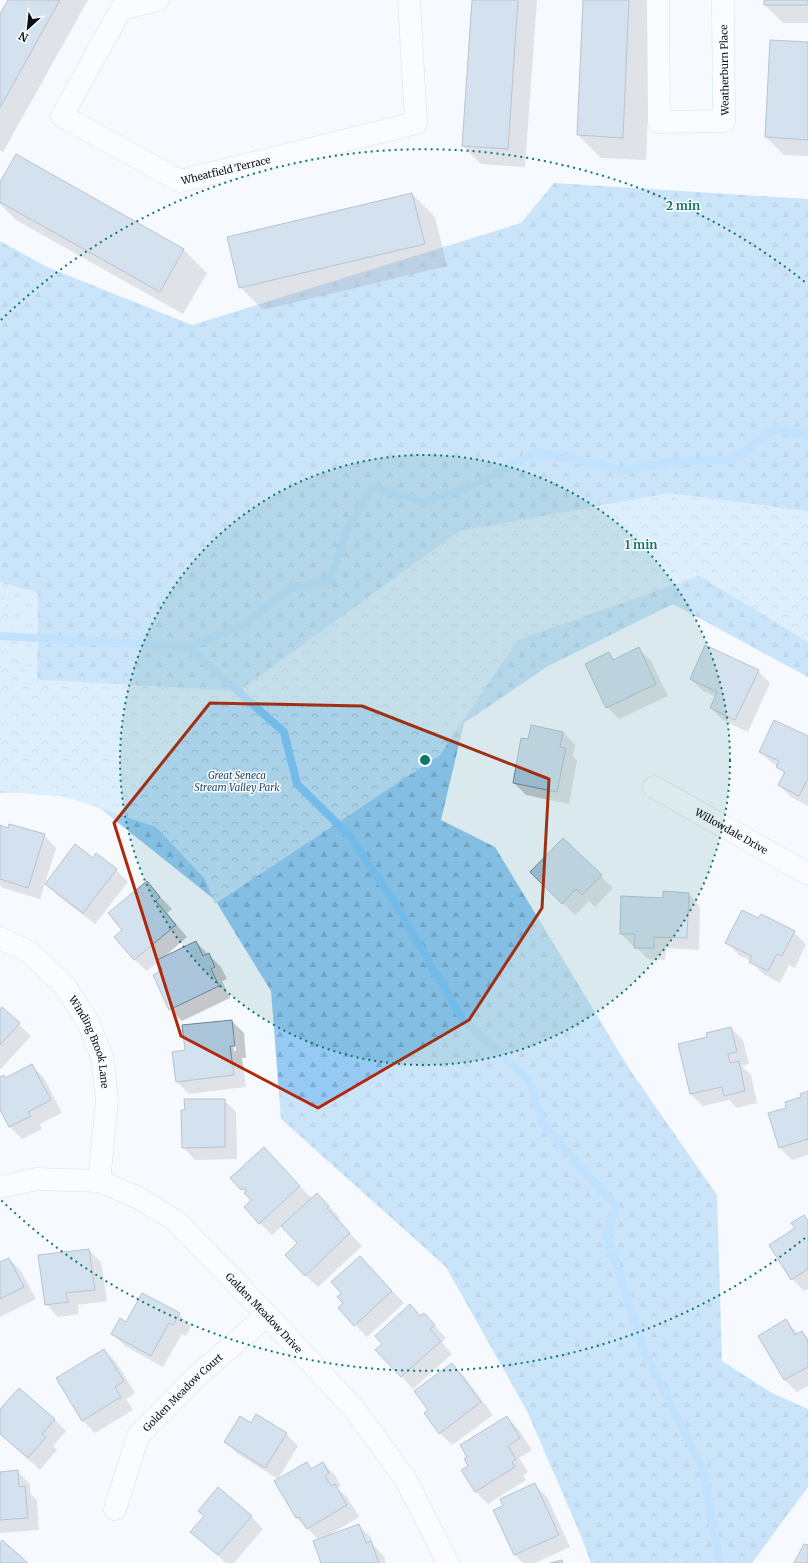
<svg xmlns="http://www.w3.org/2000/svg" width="808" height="1563" font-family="Merriweather,serif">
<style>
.grass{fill:url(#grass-tufts)}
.forest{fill:url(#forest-firs)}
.park{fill:url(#park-crowns)}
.shadow{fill:#0003;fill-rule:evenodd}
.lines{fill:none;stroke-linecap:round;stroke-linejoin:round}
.stream{stroke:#81c5fa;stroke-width:8}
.building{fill:#aac4da;stroke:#6b8498}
.minor-casing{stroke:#aac4d9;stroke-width:23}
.minor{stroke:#fff;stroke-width:22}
.marked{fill:none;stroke:#b32708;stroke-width:3;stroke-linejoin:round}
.ring{fill:none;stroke:#0f766e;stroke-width:2;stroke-dasharray:2 4}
.labels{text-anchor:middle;stroke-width:3;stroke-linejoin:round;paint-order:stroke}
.street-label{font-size:10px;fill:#081119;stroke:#fff}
.park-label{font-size:10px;font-style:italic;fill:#194b6e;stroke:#fff}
.centre{fill:#0f766e;stroke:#fff;stroke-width:2}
.ring-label{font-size:12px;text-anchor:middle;font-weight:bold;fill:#0f766e;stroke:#fff;stroke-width:3;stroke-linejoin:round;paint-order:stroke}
</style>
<defs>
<pattern id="grass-tufts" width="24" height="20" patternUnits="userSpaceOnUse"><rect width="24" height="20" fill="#bfdff9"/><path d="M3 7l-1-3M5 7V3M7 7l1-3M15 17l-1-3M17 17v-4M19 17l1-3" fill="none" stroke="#a3bed5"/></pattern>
<pattern id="forest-firs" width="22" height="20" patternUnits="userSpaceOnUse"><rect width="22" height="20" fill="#95caf4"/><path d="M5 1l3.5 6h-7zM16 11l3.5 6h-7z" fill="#7facd1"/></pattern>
<pattern id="park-crowns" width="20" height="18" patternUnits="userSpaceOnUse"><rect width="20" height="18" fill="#bfdff9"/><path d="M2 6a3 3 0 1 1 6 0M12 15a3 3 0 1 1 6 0" fill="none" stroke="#a3bed5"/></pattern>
</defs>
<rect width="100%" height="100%" fill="#f5faff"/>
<!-- grass -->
<path class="grass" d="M0,582L38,593L37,692L0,696Z"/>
<!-- forest -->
<path class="forest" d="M554,183L808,199V677L673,604L548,666L464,723L441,820L495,847L630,1070L717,1195L722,1361L772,1393L808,1409V1487L752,1563H591L581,1536L527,1411L446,1267L281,1119L271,991L215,900L77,790L0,793V696L37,691L38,593L0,582V241L47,267L192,325L521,223Z"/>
<!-- park -->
<path class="park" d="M669,493L808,511V642L699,576L518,640L440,755L215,904L205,879L156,827L66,797L0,791V584L30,679L239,691L459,531Z"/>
<!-- shadow -->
<path class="shadow" d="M9,0H88L3,152L0,150V16Z
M473,0H537L525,167L481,164L463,146Z
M584,0H653L646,160L601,158L578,135Z
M765,0H808V23H783L765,5Z
M808,43V156L784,155L766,137Z
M16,155L184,250L207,273L183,314L16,220L0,204V184Z
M412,194L435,217L447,266L263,310L240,287Z
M639,649L651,661L668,696L619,719L607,707L609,653L615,660Z
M758,671L770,683L748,732L723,720L711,708L716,697L703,691L691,679Z
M563,732L575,745L573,756L577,761L569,804L526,795L514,783L529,740Z
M808,737V806L791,797L779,785L784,774L778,766L772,763L760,751Z
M0,826L44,835L56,848L40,899L3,888L0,885Z
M563,840L613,888L595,907L589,901L575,915L531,872Z
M93,860L116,870L128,882L95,924L58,896L46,883Z
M146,882L172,909L167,913L187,937L163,958L196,942L221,967L227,979L222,981L230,998L182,1021L170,1009L163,971L159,961L147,971L134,959L124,930Z
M688,893L700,906L699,950L666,948L665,960L648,959L635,946H633L621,934L664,899Z
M759,919L794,932L806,944L795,968L789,965L780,983L763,974L751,961L739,955L727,943Z
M2,1009L31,1036L0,1070V1011Z
M232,1021L244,1033L246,1058H242L246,1087L189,1094L177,1082L186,1051ZM232,1033H234L236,1051H234Z
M731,1028L743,1040L749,1064L742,1066L751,1075L757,1103L737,1108L729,1100L703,1106L690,1094L708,1038Z
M32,1066L44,1078L62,1113L40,1124L42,1129L22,1139L10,1127L0,1108V1078L3,1076L6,1079Z
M808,1092V1155L792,1160L780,1148L787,1108Z
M224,1100L236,1112L237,1159L195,1160L183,1147Z
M276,1161L312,1199L329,1206L340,1218L338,1221L362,1246L318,1287L305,1275L299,1243L282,1226L272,1235L260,1223L252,1200L232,1178Z
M804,1216L808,1220V1289L804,1291L792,1279L796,1229Z
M89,1250L101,1262L107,1301L78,1305L79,1314L58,1317L46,1304Z
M360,1257L404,1303L367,1337L355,1325L345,1303L342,1293Z
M9,1259L21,1271L36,1299L0,1317V1262Z
M179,1314L191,1326L186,1336L182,1334L163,1367L125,1346L113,1334L127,1323Z
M424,1314L446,1338L442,1342L452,1354L413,1389L401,1376L421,1317Z
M786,1321L799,1334L802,1332L808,1338V1386L797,1392L785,1380L759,1336Z
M104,1350L116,1362L135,1393L126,1399L133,1410L95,1433L83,1421L57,1379Z
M452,1364L464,1376L493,1415L452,1445L440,1433L430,1410Z
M0,1411L54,1419L66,1431L53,1446L57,1450L40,1470L0,1434Z
M507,1417L519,1430L532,1450L519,1458L528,1472L523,1475L526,1480L488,1504L476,1492L462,1470L469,1466Z
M286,1434L298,1446L278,1479L238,1454L225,1442Z
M307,1463L313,1469L323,1463L335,1475L341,1486L337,1488L347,1497L359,1517L329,1535L330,1536L358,1525L371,1537L373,1545L383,1555L386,1563H322L319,1540L297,1518L275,1481Z
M17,1471L30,1484V1493L37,1500L39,1530L0,1533V1473Z
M535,1485L547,1497L570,1547L535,1563H523L514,1554L505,1506Z
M205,1516H251L263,1529L234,1563H226L191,1532Z"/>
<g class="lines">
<!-- stream -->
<path class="stream" d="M0,636L188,647L284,732L297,784L350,836L393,900L463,1020L529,1080L543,1124L616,1207L607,1236L643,1348L703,1469L720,1563
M188,647L245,624L290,588L330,581L347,531L372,487L424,502L471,486L538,452L623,470L675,461L732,460L776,428L808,436"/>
</g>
<!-- building -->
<path class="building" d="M8,0H60L0,108V14Z
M472,0H518L508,149L462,146Z
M583,0H629L623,138L577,135Z
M764,0H808V5H764Z
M770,40L808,42V140L765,137Z
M16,154L184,249L160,292L0,202V182Z
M412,193L425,244L239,288L227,237Z
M705,645L759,670L735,720L710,708L717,692L690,679Z
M639,647L656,684L606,708L585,664L609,652L613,660Z
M774,720L808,736V778L799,796L778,785L785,772L776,767L779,761L759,752Z
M531,725L563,732L560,747L566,748L557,792L513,783L521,738L528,739Z
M9,824L45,834L28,888L0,879V825L8,828Z
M563,838L602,875L582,895L576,889L562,904L530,872Z
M75,844L93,858L96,853L117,869L83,913L45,884Z
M147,881L160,897L156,901L176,925L134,960L114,937L122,930L108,913Z
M663,891L689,893L687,938L654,937V948H634L635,934H620L621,896L663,898Z
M742,910L758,918L761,914L795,931L782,956L777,954L768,971L749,962L752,956L725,943Z
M196,941L203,956L209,953L215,967L211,969L219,986L169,1010L153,975L162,970L157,960Z
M2,1007L20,1023L0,1045V1010Z
M232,1020L235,1046H230L234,1075L176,1082L172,1052L185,1050L182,1025Z
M731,1027L737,1052L728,1054L730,1063L739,1061L745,1091L724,1096L722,1087L690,1094L678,1044L707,1037L706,1033Z
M32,1064L51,1100L28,1112L31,1116L9,1127L0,1110V1077L4,1075L5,1078Z
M808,1091V1139L779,1148L768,1113L786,1108L785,1102L801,1097L800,1094Z
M184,1099H225V1147L182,1148L181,1110H185Z
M264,1147L300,1186L259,1224L244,1207L251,1200L244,1193L247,1191L244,1188L241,1190L230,1178Z
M317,1193L329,1206L327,1208L350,1233L305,1276L285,1255L297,1243L281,1226Z
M804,1215L808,1221V1269L791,1280L769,1245L795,1228L791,1223Z
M89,1249L95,1290L66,1293L68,1302L45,1305L38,1255Z
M360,1256L392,1291L354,1326L338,1308L343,1303L337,1297L341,1293L331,1282Z
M9,1258L24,1287L0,1299V1262Z
M142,1293L180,1313L173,1325L169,1323L151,1356L111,1334L120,1318L126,1322Z
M410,1304L420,1316L424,1313L435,1325L430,1329L441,1341L401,1377L375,1350L382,1344L375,1336Z
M786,1319L795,1335L802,1331L808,1341V1367L784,1380L758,1336Z
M104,1349L124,1381L115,1387L121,1397L82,1421L56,1378Z
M452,1363L481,1402L439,1434L424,1413L428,1410L414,1391Z
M19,1388L55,1419L42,1434L46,1437L28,1458L0,1434V1409Z
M256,1414L287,1433L265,1468L224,1442L240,1416L251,1423Z
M507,1416L520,1438L508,1446L516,1459L512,1462L515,1467L475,1492L461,1470L468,1466L464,1459L467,1457L460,1445Z
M307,1462L311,1469L323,1462L329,1473L325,1476L331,1486L335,1484L347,1505L307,1529L299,1517L296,1518L274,1481Z
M18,1470L19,1487L25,1486L28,1518L0,1520V1472Z
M535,1483L559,1535L514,1555L493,1510L503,1506L500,1499Z
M218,1487L252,1516L218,1555L190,1532L204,1516L198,1511Z
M359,1524L366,1543L371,1541L379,1563H321L313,1541Z
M2,1540L28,1563H0V1543Z
M804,1544L808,1545V1563H794Z
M562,1560L563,1563H550Z"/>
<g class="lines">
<!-- minor casing -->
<g class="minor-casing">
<g id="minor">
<path id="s1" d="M158,0L121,9L62,116L180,181L416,123L409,0"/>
<path d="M658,0L659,122L724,121L723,0"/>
<path id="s2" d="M654,787L808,874"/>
<path id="s3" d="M0,938L29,952L65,986L88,1022L102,1057L107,1101L99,1181"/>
<path id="s4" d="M0,1187L37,1179L99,1181L139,1198L176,1221L267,1315L355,1410L406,1480L448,1563"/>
<path id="s5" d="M115,1509L138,1436L196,1377L267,1315"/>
</g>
</g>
<!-- minor -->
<use href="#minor" class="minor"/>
</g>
<!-- marked area -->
<path d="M0 0H808V1563H0ZM210,703L362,706L549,779L542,908L469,1020L318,1108L181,1036L114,823Z" fill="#f5faff" fill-opacity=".55" fill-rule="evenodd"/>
<path class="marked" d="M210,703L362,706L549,779L542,908L469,1020L318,1108L181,1036L114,823Z"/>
<!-- distance rings -->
<circle cx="425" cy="760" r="305" fill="#0f766e" fill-opacity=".12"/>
<g class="ring">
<circle cx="425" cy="760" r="305"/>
<path d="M805 1238A611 611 0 0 1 1 1200M1 320A611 611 0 0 1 805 282"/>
</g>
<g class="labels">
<!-- street labels -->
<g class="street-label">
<text transform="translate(724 70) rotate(-91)" y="4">Weatherburn Place</text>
<text dy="4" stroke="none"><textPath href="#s1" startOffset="342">Wheatfield Terrace</textPath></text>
<text dy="4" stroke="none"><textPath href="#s2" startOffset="89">Willowdale Drive</textPath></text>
<text dy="4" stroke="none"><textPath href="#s3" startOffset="144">Winding Brook Lane</textPath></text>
<text dy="4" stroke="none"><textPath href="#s4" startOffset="314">Golden Meadow Drive</textPath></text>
<text dy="4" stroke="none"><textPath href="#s5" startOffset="139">Golden Meadow Court</textPath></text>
</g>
<!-- park labels -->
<g class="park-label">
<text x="237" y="779">Great Seneca<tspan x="237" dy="12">Stream Valley Park</tspan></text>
</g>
</g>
<circle cx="425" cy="760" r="6" class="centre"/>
<g class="ring-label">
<text x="683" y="210">2 min</text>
<text x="641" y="549">1 min</text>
</g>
<!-- north arrow -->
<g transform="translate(28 28) rotate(207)" stroke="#ffffff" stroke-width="3" paint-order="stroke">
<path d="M0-3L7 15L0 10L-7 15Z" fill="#081119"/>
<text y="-6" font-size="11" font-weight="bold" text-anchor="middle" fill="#081119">N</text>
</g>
</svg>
